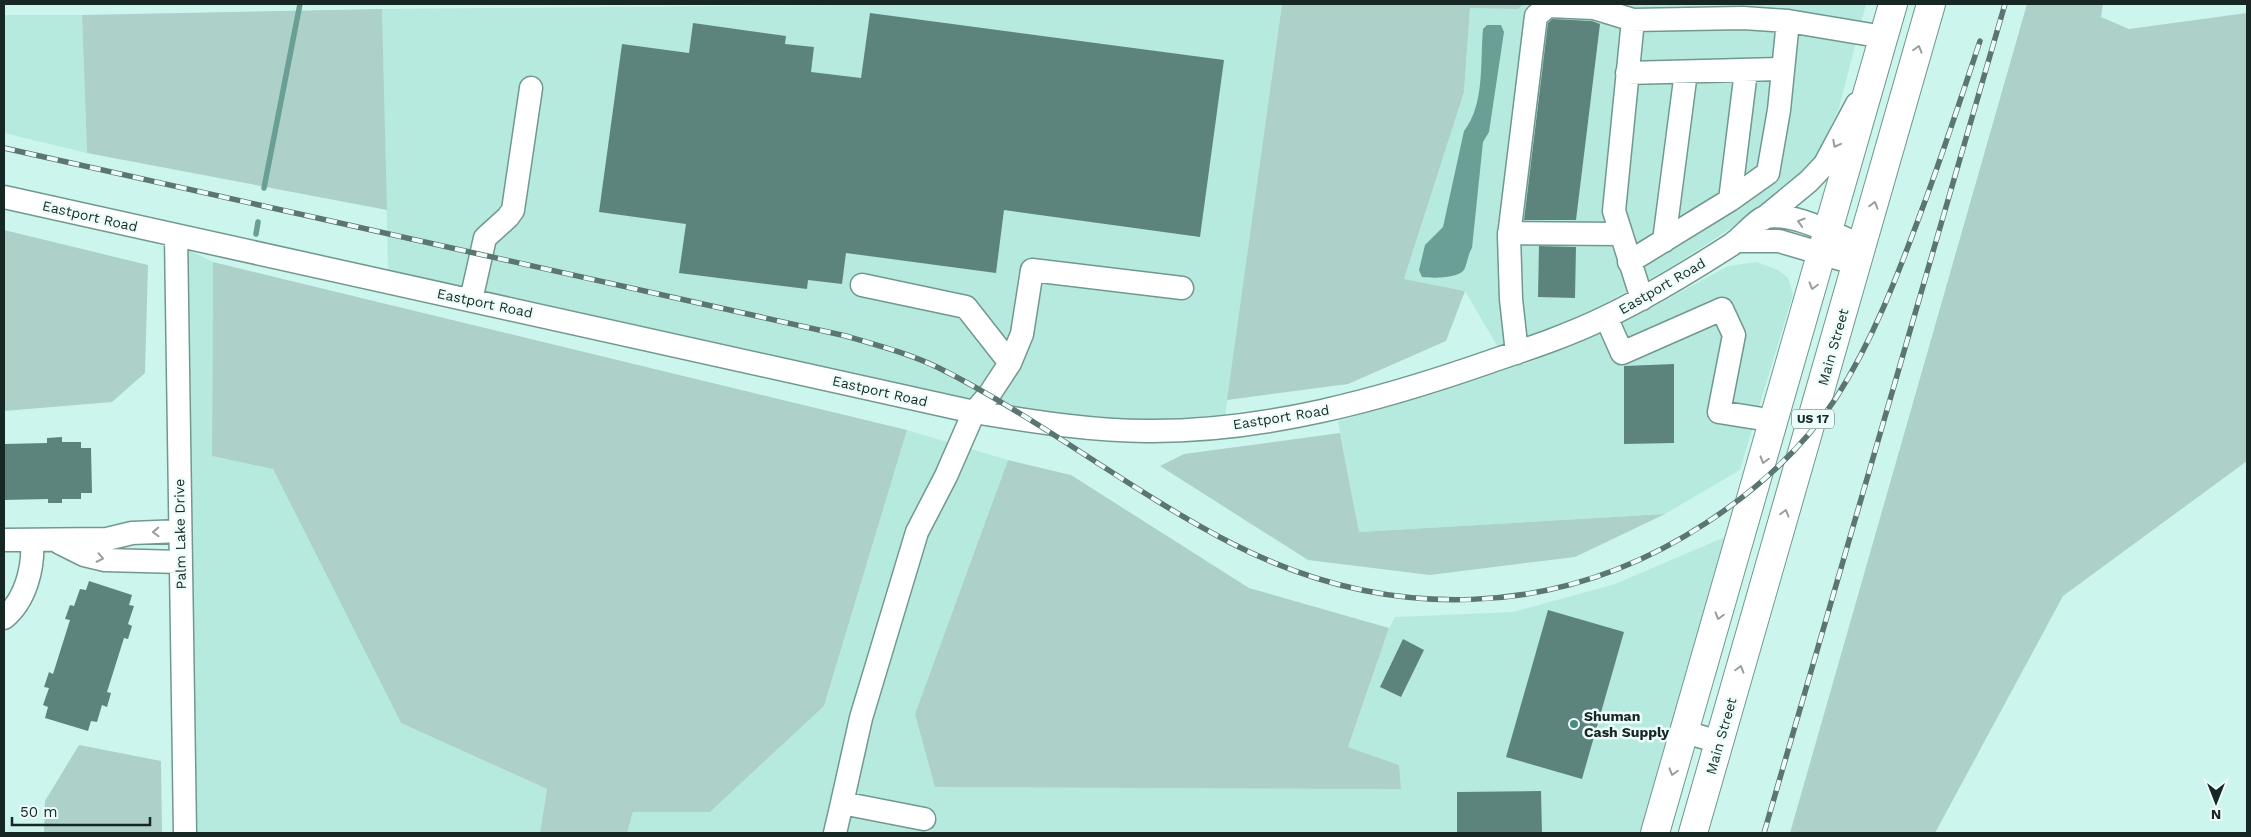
<svg xmlns="http://www.w3.org/2000/svg" width="2251" height="837" font-family="'Work Sans',sans-serif">
<style>
.built{fill:#b7eadf}
.green{fill:#add0c8}
.water{fill:#699f94}
.lines{fill:none;stroke-linecap:round;stroke-linejoin:round}
.stream{stroke:#699f94;stroke-width:5.5}
.building{fill:#5d847c}
.minor-casing{stroke:#719890;stroke-width:25}
.major-casing{stroke:#719890;stroke-width:30}
.minor{stroke:#fff;stroke-width:22}
.major{stroke:#fff;stroke-width:28}
.rail-casing{stroke:#5b7670;stroke-width:5.5}
.rail{stroke:#edfdfa;stroke-width:4;stroke-dasharray:11;stroke-linecap:butt}
.oneway{stroke:#979e9c}
.poi-dot{fill:#488c80;stroke:#edfdfa;stroke-width:2}
.labels{text-anchor:middle;stroke-width:5;stroke-linejoin:round;paint-order:stroke}
.shield{fill:#edfdfa;stroke:#576864;stroke-width:1}
.shield-label{font-size:12px;font-weight:bold;fill:#172824}
.street-label{font-size:14px;fill:#172824;stroke:#edfdfa}
.poi-label{font-size:14px;font-weight:bold;fill:#172824;stroke:#edfdfa;text-anchor:start}
</style>
<rect width="100%" height="100%" fill="#ccf6ed"/>
<!-- built -->
<path class="built" d="M945,4H1282L1225,417L1164,421L1102,420L974,401L388,271L382,9Z
M1524,4H1866L1839,108L1817,155L1784,190L1727,231L1668,269L1581,316L1499,349L1465,291L1404,279L1464,92L1470,7L1518,9Z
M4,15H82L87,153L4,133Z
M187,249L213,262L212,456L273,469L401,723L547,789L540,833H195Z
M1757,262L1778,270L1788,278L1793,294L1740,470L1665,514L1359,532L1338,421L1434,393L1533,361L1649,309L1728,266Z
M907,430L1008,460L915,714L1399,765L1348,747L1389,628L1395,617L1513,612L1615,584L1725,537L1640,833H627L633,812H710L824,706Z"/>
<!-- green -->
<path class="green" d="M1282,4H1524L1518,9L1470,8L1464,92L1404,279L1465,291L1446,341L1348,384L1227,400Z
M2027,4H2103L2101,17L2129,29L2247,13V461L2063,596L1935,833H1790Z
M382,9L387,210L87,153L82,15Z
M4,230L148,265L145,373L112,402L4,411Z
M213,262L907,430L824,706L710,812H633L627,833H540L547,789L401,723L273,469L212,456Z
M1340,433L1359,532L1665,514L1575,557L1430,575L1308,560L1160,466L1184,454Z
M1008,460L1071,475L1249,588L1389,628L1348,747L1399,765L1401,789L935,787L915,714Z
M79,745L161,761L162,833H44L45,801Z"/>
<!-- water -->
<path class="water" d="M1487,25H1501L1504,32L1489,132L1483,142L1472,248C1468,254 1467,265 1464,270C1457,279 1432,278 1422,277L1419,270L1425,245L1443,227L1464,131C1485,104 1480,62 1483,29Z"/>
<g class="lines">
<!-- stream -->
<path class="stream" d="M264,188L300,4
M256,234L258,222"/>
</g>
<!-- building -->
<path class="building" d="M870,13L1224,60L1200,237L1004,210L996,273L846,253L842,284L808,280L807,289L679,273L686,224L599,212L622,44L689,53L693,23L786,36L785,44L814,47L811,72L861,78Z
M1552,19L1592,21L1600,24L1576,220H1524L1548,23Z
M1539,246L1576,247L1575,298L1538,297Z
M1674,364V443L1624,444V366Z
M62,437V442H81V448H91L92,493H81V499H62V503H48V499L4,500V444L47,443V438Z
M89,581L132,595L129,605L134,606L128,624L132,626L128,639L124,638L107,692L111,693L107,707L102,705L97,722L91,721L88,731L45,718L48,707L43,705L49,688L44,687L49,672L53,674L70,620L65,619L70,605L74,606L80,589L86,590Z
M1548,610L1624,632L1582,779L1506,757Z
M1403,639L1424,650L1401,697L1380,687Z
M1541,791L1542,833H1457V792Z"/>
<g class="lines">
<!-- minor casing -->
<g class="minor-casing">
<path id="minor" d="M1627,73L1783,69
M4,197L974,412C1031,421 1089,431 1147,431C1264,432 1380,400 1489,362C1527,349 1567,336 1604,318C1648,297 1689,272 1731,245C1741,239 1754,222 1763,218C1789,209 1838,236 1862,246
M1730,200L1746,71
M1763,219L1809,181L1825,164L1857,104
M1509,233L1621,234
M176,235L185,833
M1664,241L1686,72
M1737,241H1779L1857,264
M1629,262L1730,200L1768,173L1779,110L1788,21
M862,285L966,307L1010,363
M1642,299L1614,211L1633,20L1743,18L1788,21L1884,37
M471,300L485,238L508,217L513,210L531,88
M1606,317L1622,353L1722,309L1734,335L1719,412L1775,421
M1517,353L1511,299L1509,236L1536,16L1548,6L1594,8L1633,20
M4,540L107,539L132,533L180,531
M60,543L84,555L105,560L180,562
M4,618C26,600 34,567 32,540
M1685,732L1719,742
M924,819L842,803L861,718L917,532L946,476L974,412L989,395L1010,363L1022,334L1032,270L1182,288
M835,833L842,803"/>
</g>
<!-- major casing -->
<g class="major-casing">
<path id="major" d="M1655,833L1893,4
M1693,833L1931,4"/>
</g>
<!-- minor -->
<use href="#minor" class="minor"/>
<!-- major -->
<use href="#major" class="major"/>
<!-- rail casing -->
<g class="rail-casing">
<path id="rail" d="M4,148L846,336C877,345 910,354 939,368C1041,419 1130,491 1231,543C1387,623 1558,620 1706,523C1755,491 1803,448 1836,398C1873,340 1897,277 1921,212C1942,156 1961,98 1980,41
M1764,833L2005,4"/>
</g>
<!-- rail -->
<use href="#rail" class="rail"/>
</g>
<!-- one-way arrows -->
<defs><path id="oneway-chevron" d="M-2-3.5L2.5 0L-2 3.5" fill="none" stroke-width="1.6" stroke-linecap="round" stroke-linejoin="round" transform="scale(1.25)"/></defs>
<g class="oneway">
<use href="#oneway-chevron" transform="translate(1918 49) rotate(-74)"/>
<use href="#oneway-chevron" transform="translate(1836 144) rotate(118)"/>
<use href="#oneway-chevron" transform="translate(1874 205) rotate(-74)"/>
<use href="#oneway-chevron" transform="translate(1801 222) rotate(-163)"/>
<use href="#oneway-chevron" transform="translate(1813 286) rotate(106)"/>
<use href="#oneway-chevron" transform="translate(1764 460) rotate(106)"/>
<use href="#oneway-chevron" transform="translate(1785 513) rotate(-74)"/>
<use href="#oneway-chevron" transform="translate(156 532) rotate(178)"/>
<use href="#oneway-chevron" transform="translate(100 558) rotate(12)"/>
<use href="#oneway-chevron" transform="translate(1719 616) rotate(106)"/>
<use href="#oneway-chevron" transform="translate(1740 669) rotate(-74)"/>
<use href="#oneway-chevron" transform="translate(1673 772) rotate(106)"/>
</g>
<!-- markers -->
<circle class="poi-dot" cx="1574" cy="724" r="5"/>
<g class="labels">
<!-- shield labels -->
<rect class="shield" x="1792" y="409.5" width="42" height="19" rx="4"/>
<g class="shield-label">
<text x="1813" y="423">US 17</text>
</g>
<!-- street labels -->
<g class="street-label">
<text transform="translate(90 216) rotate(13)" y="5">Eastport Road</text>
<text transform="translate(1662 286) rotate(-30)" y="5">Eastport Road</text>
<text transform="translate(485 303) rotate(12)" y="5">Eastport Road</text>
<text transform="translate(1833 347) rotate(-74)" y="5">Main Street</text>
<text transform="translate(880 391) rotate(13)" y="5">Eastport Road</text>
<text transform="translate(1281 417) rotate(-9)" y="5">Eastport Road</text>
<text transform="translate(180 534) rotate(-91)" y="5">Palm Lake Drive</text>
<text transform="translate(1721 736) rotate(-74)" y="5">Main Street</text>
</g>
<!-- poi labels -->
<g class="poi-label">
<text x="1584" y="721">Shuman<tspan x="1584" dy="16">Cash Supply</tspan></text>
</g>
</g>
<!-- border -->
<rect width="2251" height="837" fill="none" stroke="#172824" stroke-width="10"/>
<!-- north arrow -->
<g transform="translate(2216 802) rotate(180)" stroke="#edfdfa" stroke-width="4" paint-order="stroke">
<path d="M0-4L9 19L0 12L-9 19Z" fill="#172824"/>
<text y="-8" font-size="14" font-weight="bold" text-anchor="middle" fill="#172824">N</text>
</g>
<!-- scale -->
<path d="M12 817v8h138v-8" fill="none" stroke="#172824" stroke-width="2.5"/>
<text x="20" y="817" font-size="15" fill="#172824" stroke="#edfdfa" stroke-width="4" paint-order="stroke">50 m</text>
</svg>
